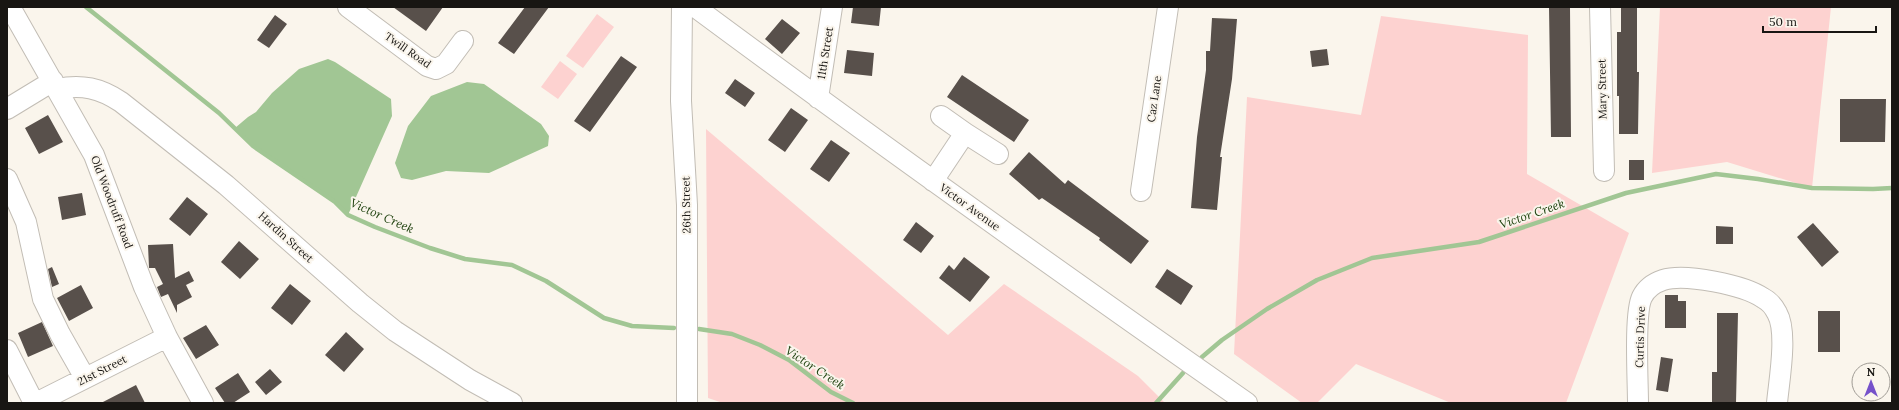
<svg xmlns="http://www.w3.org/2000/svg" width="1899" height="410" font-family="Lora,serif">
<style>
.green{fill:#fdd2d0}
.water{fill:#a1c694}
.lines{fill:none;stroke-linecap:round;stroke-linejoin:round}
.stream{stroke:#a1c694;stroke-width:4.5}
.building{fill:#58504b}
.minor-casing{stroke:#c2bdb5;stroke-width:22}
.minor{stroke:#fff;stroke-width:20}
.labels{text-anchor:middle;stroke-width:4;stroke-linejoin:round;paint-order:stroke}
.street-label{font-size:11px;fill:#181613;stroke:#faf5ec}
.water-label{font-size:12px;font-style:italic;fill:#1f420f;stroke:#faf5ec}
</style>
<rect width="100%" height="100%" fill="#faf5ec"/>
<!-- green -->
<path class="green" d="M1660,7H1831L1812,188L1727,162L1652,173Z
M597,14L614,27L583,68L566,56Z
M1381,16L1528,35L1527,174L1629,233L1566,403H1451L1356,364L1317,403H1302L1234,354L1247,97L1361,115Z
M560,61L577,74L558,99L541,87Z
M706,129L948,335L1004,284L1138,376L1165,403H723L708,398Z"/>
<!-- water -->
<path class="water" d="M328,59L335,62L391,99L392,116L348,215L335,202L253,146L235,128L248,117L256,112L272,93L299,69Z
M467,82L484,84L541,124L549,136L548,146L489,173L446,171L412,180L401,178L395,163L408,126L431,96Z"/>
<g class="lines">
<!-- stream -->
<path class="stream" d="M86,7L219,113L253,146L335,202L348,215L375,227L430,248L465,259L512,265L546,281L604,318L632,326L674,328
M699,329L732,334L760,345L789,360L831,392L853,403
M1202,357L1222,340L1267,309L1317,280L1372,258L1479,242L1626,193L1716,174L1758,179L1812,188L1873,189L1892,188
M1156,403L1183,373"/>
</g>
<!-- building -->
<path class="building" d="M393,7H443L426,31Z
M525,7H549L514,54L498,43Z
M853,7H881L879,26L851,23Z
M1549,7H1570L1571,137H1551Z
M1621,7H1637V72H1639L1638,134H1619V96H1617V32H1621Z
M275,15L287,24L269,48L257,40Z
M1212,18L1237,19L1232,79L1220,157H1222L1217,210L1191,208L1197,137L1206,70V51H1210Z
M782,19L800,33L782,54L765,39Z
M1327,49L1329,65L1312,67L1310,51Z
M847,50L874,53L872,76L844,73Z
M621,56L637,67L590,132L574,121Z
M962,75L1029,120L1014,142L947,97Z
M735,79L755,93L745,107L725,93Z
M1840,99H1886L1885,142H1840Z
M791,108L808,120L785,152L768,140Z
M48,115L63,142L39,154L25,128Z
M831,140L850,153L829,182L810,169Z
M1029,152L1065,184L1068,180L1149,241L1131,264L1099,240L1100,238L1042,198L1039,200L1009,174Z
M1629,160H1644V180H1629Z
M82,193L86,215L62,220L58,197Z
M187,197L208,214L190,236L169,219Z
M916,222L934,236L921,253L903,240Z
M1813,223L1839,252L1822,267L1797,237Z
M1716,226L1733,227V244H1716Z
M239,241L259,259L240,279L221,262Z
M173,244L175,278L189,271L194,281L186,285L192,297L177,305V313L168,294L161,297L157,287L163,284L155,268H149L148,245Z
M964,257L990,277L970,302L939,278L949,265L954,270Z
M52,267L59,284L52,287L48,269Z
M1167,269L1193,286L1181,305L1155,287Z
M290,284L311,301L292,325L271,308Z
M81,285L93,308L69,321L57,298Z
M1665,295H1678V301H1686V328H1665Z
M1818,311H1840V352H1818Z
M1717,313H1738L1736,403H1712V372H1717Z
M42,322L53,346L28,357L18,333Z
M206,325L219,345L196,359L183,338Z
M346,332L364,349L344,372L325,355Z
M1661,357L1673,359L1668,392L1656,390Z
M270,369L282,382L266,395L255,382Z
M238,373L250,392L233,403H225L215,388Z
M136,385L145,403H101Z"/>
<g class="lines">
<!-- minor casing -->
<g class="minor-casing">
<path id="minor" d="M10,7L94,155L144,287L167,337L203,403
M348,7L427,66L436,69L446,64L463,41
M682,7L681,101L687,205V403
M695,7C877,142 1061,273 1247,403
M1600,7L1604,171
M57,89C82,84 100,88 121,102L226,185L360,303L395,331L470,380L512,403
M818,98L832,7
M7,109L53,81
M965,133L998,154
M7,179L26,222L43,299L60,334L85,378
M933,181L965,133L941,116
M1141,191L1168,7
M7,350L34,403
M36,403L167,337
M1638,403C1638,381 1634,313 1642,297C1646,289 1654,283 1663,280C1685,273 1744,285 1763,298C1769,301 1774,307 1777,313C1788,332 1779,381 1777,403"/>
</g>
<!-- minor -->
<use href="#minor" class="minor"/>
</g>
<g class="labels">
<!-- street labels -->
<g class="street-label">
<text transform="translate(408 50) rotate(35)" y="4">Twill Road</text>
<text transform="translate(825 53) rotate(-81)" y="4">11th Street</text>
<text transform="translate(1602 89) rotate(-91)" y="4">Mary Street</text>
<text transform="translate(1154 99) rotate(-82)" y="4">Caz Lane</text>
<text transform="translate(112 202) rotate(69)" y="4">Old Woodruff Road</text>
<text transform="translate(686 205) rotate(-91)" y="4">26th Street</text>
<text transform="translate(970 207) rotate(36)" y="4">Victor Avenue</text>
<text transform="translate(286 237) rotate(42)" y="4">Hardin Street</text>
<text transform="translate(1640 337) rotate(-88)" y="4">Curtis Drive</text>
<text transform="translate(102 370) rotate(-27)" y="4">21st Street</text>
</g>
<!-- water labels -->
<g class="water-label">
<text transform="translate(1532 214) rotate(-19)" y="4">Victor Creek</text>
<text transform="translate(382 216) rotate(24)" y="4">Victor Creek</text>
<text transform="translate(815 368) rotate(33)" y="4">Victor Creek</text>
</g>
</g>
<!-- border -->
<rect width="1899" height="410" fill="none" stroke="#181613" stroke-width="16"/>
<!-- north arrow -->
<g transform="translate(1871 382)"><circle r="19" fill="#faf5ec" stroke="#a09c95"/>
<path d="M0-3L7 15L0 10L-7 15Z" fill="#7551ca"/>
<text y="-6" font-size="11" font-weight="bold" text-anchor="middle" fill="#181613">N</text>
</g>
<!-- scale -->
<path d="M1763 26v6h113v-6" fill="none" stroke="#181613" stroke-width="2"/>
<text x="1769" y="26" font-size="12" fill="#181613" stroke="#faf5ec" stroke-width="3" paint-order="stroke">50 m</text>
</svg>
